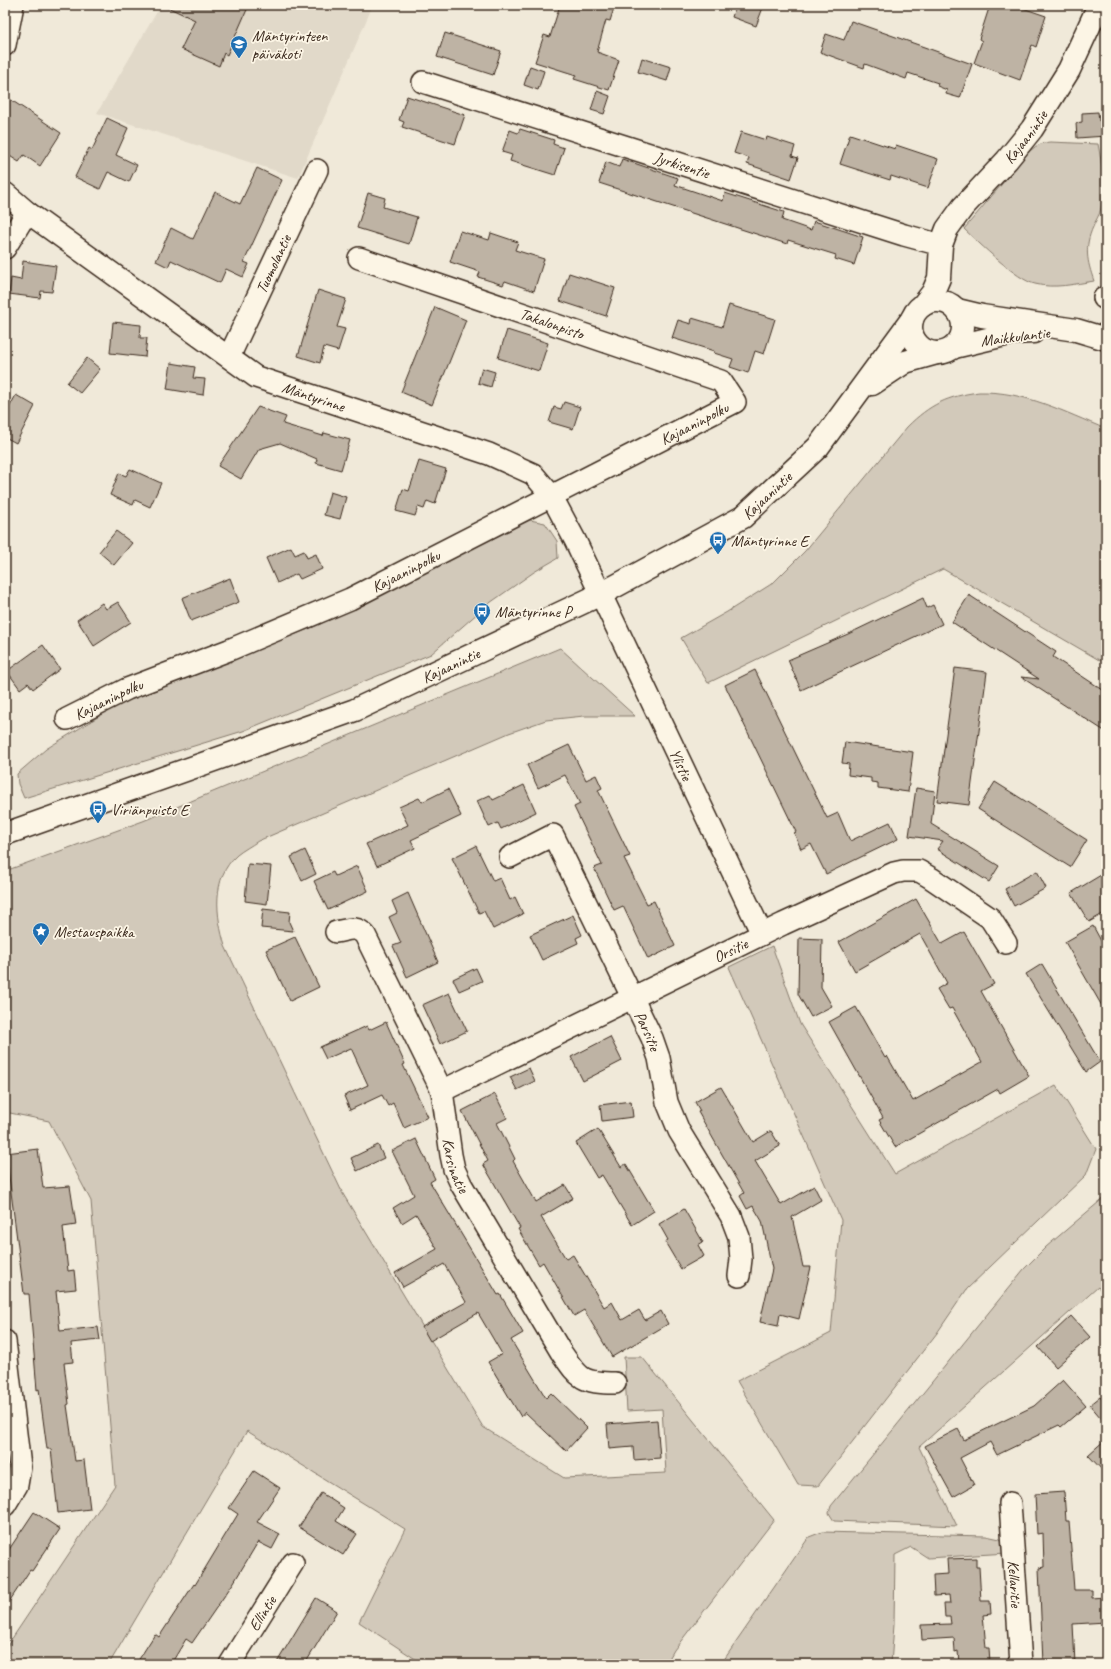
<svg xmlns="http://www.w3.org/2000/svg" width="1111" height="1669" font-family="Caveat,sans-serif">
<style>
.built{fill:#e1d9c9}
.green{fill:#d2c9ba;stroke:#867a6c}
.building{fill:#beb3a4;stroke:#3b2a1e}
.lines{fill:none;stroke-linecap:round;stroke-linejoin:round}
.street-casing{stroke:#3b2a1e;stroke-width:24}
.secondary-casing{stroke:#3b2a1e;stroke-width:25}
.street{stroke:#fcf5e5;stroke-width:21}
.secondary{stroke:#fcf5e5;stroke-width:22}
.labels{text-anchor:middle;stroke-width:3.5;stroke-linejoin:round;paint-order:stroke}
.poi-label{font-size:16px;fill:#3b2a1e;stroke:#fcf5e5;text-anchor:start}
.street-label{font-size:16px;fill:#3b2a1e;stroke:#fcf5e5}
</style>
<rect width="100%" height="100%" fill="#f0e9d9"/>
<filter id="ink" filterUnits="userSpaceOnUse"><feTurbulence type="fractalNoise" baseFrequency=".025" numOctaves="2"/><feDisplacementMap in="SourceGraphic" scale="8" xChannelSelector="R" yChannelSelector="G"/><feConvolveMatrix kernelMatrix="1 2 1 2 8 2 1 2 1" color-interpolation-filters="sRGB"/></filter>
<g filter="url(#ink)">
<!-- built -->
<path class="built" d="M161,5H373L298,178L97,113Z"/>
<!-- green -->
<path class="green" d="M1050,142L1098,144C1102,165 1106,187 1101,208C1100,215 1095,221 1093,227C1084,247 1087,261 1094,281C1075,284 1054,289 1035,284C1017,280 979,243 964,229L1028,153C1035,146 1040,143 1050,142Z
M979,392C1025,391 1064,412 1106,429V664L943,569L708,683L681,638L727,612L773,583L805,551L907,427C930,404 948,396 979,392Z
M530,520L545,523L557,541L558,558L534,572L487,605L431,654L243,731L24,798L18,784L17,774L46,749L117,705L316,626Z
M560,648L635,716H584L546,720L509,733L258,841C251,846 243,850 237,855C211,878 216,916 225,946L343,1194L483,1427L564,1478L666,1473L662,1409L627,1411L624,1357H642L774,1520L674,1650L666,1664H423L359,1622L405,1529L247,1431L109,1664H5V1649L115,1485L91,1201L49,1121L5,1112V871L143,821Z
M772,946L800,1024L895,1174L1056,1085L1096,1149L1086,1175L967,1289L937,1333L818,1486L798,1485L737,1381L831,1333L841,1220L729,967Z
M1106,1196V1296L1098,1287L919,1447L957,1526L834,1521L829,1513L831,1506L1024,1269L1046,1247Z
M822,1532L986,1536L1000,1539L1008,1544L1007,1553L928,1558L911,1547L895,1555L894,1625L891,1664H721L809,1537Z"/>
<!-- building -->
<path class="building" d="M163,5H249L227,55L224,53L219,66L181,49L195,20Z
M560,5H615L610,21L606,20L597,52L619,60L609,90L574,79L576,75L535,62L544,35L550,37Z
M736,5H764L756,26L732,17Z
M990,5H1014L1046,16L1036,47L1032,45L1020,80L974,63L982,41L979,39Z
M851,21L972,64L960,98L946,94L947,90L937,86L938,83L908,73L906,79L865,64L864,68L820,52L826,34L844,40Z
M445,33L501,51L493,75L437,57Z
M642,58L671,67L667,81L638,72Z
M530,66L544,71L538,90L524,85Z
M597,91L610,96L604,114L591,110Z
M5,96L61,133L40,166L24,155L19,162L5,153Z
M407,96L465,115L455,144L402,127L404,122L399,120Z
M1098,112L1099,121L1106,120V136L1077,138L1076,123L1082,122V113Z
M107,118L128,128L116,155L137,165L129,182L108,172L100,189L75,177L89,148L92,150Z
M520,129L554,140L553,144L564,148L555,175L510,161L512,155L502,152L510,130L518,133Z
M741,132L766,140L767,137L795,146L792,156L798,158L791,179L747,164L749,158L734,153Z
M850,134L895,149L896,145L938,159L928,188L891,176L890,180L840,164Z
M622,159L678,178L675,185L723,201L725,193L784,212L782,220L811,230L814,221L863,237L854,265L835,259L836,255L788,240L787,244L599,183L606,162L619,167Z
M257,168L282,180L244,262L249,264L243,277L226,269L220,283L171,260L168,267L156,261L171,228L193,239L215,192L240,204Z
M368,193L385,198L383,207L417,217L409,244L357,228Z
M460,231L489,240L491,233L518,242L515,250L544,259L534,291L505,281L503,285L478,277L480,272L450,262Z
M23,261L56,266L52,292L41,291L40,298L9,294L11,278L21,280Z
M569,273L615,288L606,316L560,301Z
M318,290L346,299L337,327L345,329L338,351L324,347L320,363L298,356Z
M729,305L775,319L764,354L755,351L748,373L730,367L733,359L714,353V351L672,338L678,320L691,324L692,318L722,327Z
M435,307L466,320L432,405L401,392Z
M113,322L141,325L140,338H147L145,357L110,353Z
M507,330L548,343L539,371L498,358Z
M87,358L100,369L80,393L67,383Z
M171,363L195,367L193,378L205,379L203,395L167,389Z
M482,368L495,372L491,387L478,383Z
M16,395L35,406L16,443L5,437V415Z
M564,402L580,407L573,429L549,422L554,407L561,409Z
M258,407L286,417L283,424L323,436L324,433L350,440L341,470L316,463L317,459L280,443L259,449L241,479L218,466Z
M419,461L446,469L435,504L427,501L424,509L418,507L415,516L396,511L403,489L409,491Z
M130,469L161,483L150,507L135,500L133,505L110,495L119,473L126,476Z
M330,492L346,497L340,519L324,515Z
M116,531L132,543L114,565L99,552Z
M291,547L295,555L304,551L307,558L316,554L322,569L300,579L297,574L277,583L266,558Z
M230,578L239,602L191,621L182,598Z
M969,595L1056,652L1053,657L1106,692V732L1021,677L1039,679L952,622Z
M923,598L927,608L933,605L942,624L801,690L788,660L848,634Z
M118,602L131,622L94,646L77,620L102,603L106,609Z
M43,645L60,669L33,689L28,683L20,689L7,671Z
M955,668L987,672L969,805L937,801Z
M755,670L827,818L838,813L850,841L890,822L898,839L826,874L811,844L801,849L794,833L796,832L725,685Z
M845,742L913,752L908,792L878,788V783L871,782V778L848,775L849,764L842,763Z
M569,745L586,780L596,775L602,788L598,790L630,856L624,858L647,904L654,901L675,946L648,959L623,906L614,910L594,868L602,865L574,807L580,804L565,775L538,788L527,765Z
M995,782L1087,840L1070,867L978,809Z
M524,785L536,812L501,829L498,823L489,827L477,801L490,795L493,800Z
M916,788L935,791L931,824L999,866L989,882L937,849L943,841L909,836Z
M448,789L461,816L411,840L415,848L377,866L366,844L408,825L399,807L419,798L422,802Z
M476,846L493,881L500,878L510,900L515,897L523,914L493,929L484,911L479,913L452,858Z
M305,850L316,874L302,881L291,857Z
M248,864L271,866L267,904L245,901Z
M357,866L368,891L328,910L314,881L333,872L335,876Z
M1037,871L1046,888L1014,906L1005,889Z
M1106,872V912L1089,922L1071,893Z
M408,893L438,962L407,977L393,946L401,943L389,917L397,913L392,901Z
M916,899L942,944L964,932L994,984L981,991L1029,1076L1000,1093L998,1089L895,1147L879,1120L883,1118L829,1022L856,1007L885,1058L887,1056L913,1101L982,1062L952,1008L949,1009L937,989L947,983L920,934L855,971L839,942Z
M263,909L290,912L289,922L293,931L261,928Z
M573,915L582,935L576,938L578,943L542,960L530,935Z
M1093,926L1106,950V1013L1065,942Z
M295,937L319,987L290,1001L266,950Z
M799,938L822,939L821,987L832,1006L811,1017L798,994Z
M1042,964L1100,1062L1086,1072L1026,974Z
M476,968L482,981L459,991L453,979Z
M449,993L467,1031L440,1044L422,1005Z
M386,1022L405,1064L403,1065L428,1117L404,1128L393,1103L388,1106L382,1095L350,1110L344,1096L368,1085L351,1048L326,1059L320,1047L367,1026L369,1030Z
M610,1037L622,1061L583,1081L571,1057Z
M529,1068L535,1081L517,1090L510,1077Z
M721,1087L753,1142L771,1131L780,1146L755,1161L781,1205L814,1186L821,1200L792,1217L803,1267H811L799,1319L780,1314L778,1326L760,1322L772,1269L762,1221L753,1206L747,1209L740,1196L744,1193L698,1112L700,1111L695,1102Z
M495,1094L507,1118L497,1123L515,1159L513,1161L536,1202L565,1185L573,1198L541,1217L566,1259L573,1255L604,1307L612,1302L622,1320L639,1310L645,1320L661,1311L668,1324L612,1357L584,1310L574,1316L543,1262L539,1265L518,1229L520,1228L483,1164L488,1161L462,1111Z
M631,1101L633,1117L602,1121L600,1105Z
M598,1129L621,1167L626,1164L654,1211L632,1225L602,1175L597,1178L576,1143Z
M416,1139L435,1179L430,1182L498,1295L500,1294L523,1333L511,1340L546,1398L551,1393L587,1428L566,1451L525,1412L521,1417L488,1362L502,1354L478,1313L430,1341L422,1327L466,1302L444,1264L403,1287L395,1273L437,1249L416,1214L402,1223L393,1208L414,1195L392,1151Z
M378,1145L384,1158L357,1171L351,1158Z
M38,1149L43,1188L70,1186L76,1225L63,1227L68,1271L74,1270L76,1289L56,1291L60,1331L98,1327L100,1340L71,1343L73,1362L64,1363L69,1404L67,1405L75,1461L84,1460L90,1509L58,1513L51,1449H47L39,1389L37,1390L29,1294H24L6,1153Z
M684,1209L703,1242L698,1245L704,1256L681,1269L665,1242L668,1240L659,1224Z
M1071,1316L1090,1337L1056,1367L1038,1347Z
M1063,1380L1086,1406L1061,1427L1059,1425L997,1455L990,1442L960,1458L974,1485L953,1497L925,1446L958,1429L964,1440L1034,1406Z
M1100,1397L1106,1404V1424L1090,1405Z
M657,1420L660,1458L634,1460L633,1447L609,1449L607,1424Z
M1106,1439V1474L1088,1455Z
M254,1471L280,1488L257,1522L280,1534L272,1549L258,1542L234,1582L192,1643L186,1639L171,1664H136L155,1634L159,1637L194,1584L195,1585L238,1514L229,1508Z
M1064,1492L1066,1521H1069L1074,1590H1092V1598L1106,1597V1622L1073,1624L1075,1664H1043L1039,1568L1044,1567L1043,1533L1037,1534L1035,1494Z
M321,1493L344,1508L336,1521L357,1534L343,1555L299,1527Z
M34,1512L60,1529L32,1571L30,1570L5,1608V1551H8Z
M976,1558V1567H979L981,1601H990L991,1614L983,1615L986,1648H989L990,1664H959L958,1651L955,1652L954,1638L922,1640L921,1625L951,1624L950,1617H945L944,1604H950L949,1595L934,1596L933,1575L948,1574L947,1559Z
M316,1598L337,1611L305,1664H276Z"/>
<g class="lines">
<!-- street casing -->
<g class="street-casing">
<g id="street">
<path d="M5,45L13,5"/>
<path id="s1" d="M423,82L904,235L941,245"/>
<path id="s2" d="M5,193L27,212L256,377L489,454L533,474L551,495L575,540L762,934"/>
<path d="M5,248L27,212"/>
<path d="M1104,298H1106"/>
<path id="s3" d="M229,357L317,170"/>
<path id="s4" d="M67,719L127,689L229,650L350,599L735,402L721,381L359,258"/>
<path id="s5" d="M510,857L553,835L652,1038L659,1058L667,1102L679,1131L731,1216L739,1237L741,1259L739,1276"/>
<path id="s6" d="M336,932C348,930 356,925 365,935L442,1091L451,1155L454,1169L461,1184L561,1352C579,1378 581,1383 615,1383"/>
<path id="s7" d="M442,1091L783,924L894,873L903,871H919L931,878L990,918L1006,943"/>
<path d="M5,1341L20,1467L17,1485L5,1505"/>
<path id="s8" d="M1010,1503L1021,1664"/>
<path id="s9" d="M230,1664L293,1563"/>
</g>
</g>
<!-- secondary casing -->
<g class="secondary-casing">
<g id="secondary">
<circle cx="937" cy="327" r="26"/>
<path id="s10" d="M923,305L933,292L939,278L941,245L947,229L963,207L1007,160L1032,129L1069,70L1099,5"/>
<path d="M957,310L982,316L1076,330L1106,339"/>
<path d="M954,347L1013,333L1033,332"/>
<path d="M872,384L905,362L937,353"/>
<path id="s11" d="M5,834L355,710L601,594L743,517L818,447L912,319"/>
</g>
</g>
<!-- street -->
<use href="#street" class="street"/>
<!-- secondary -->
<use href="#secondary" class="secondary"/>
</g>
</g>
<!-- icons -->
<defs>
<g id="school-pin" transform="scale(0.9)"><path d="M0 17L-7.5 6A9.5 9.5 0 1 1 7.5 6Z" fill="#1f6fb2" stroke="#fcf5e5"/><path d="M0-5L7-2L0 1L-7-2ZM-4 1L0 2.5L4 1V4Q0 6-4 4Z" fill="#fff"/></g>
<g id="bus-pin" transform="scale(0.9)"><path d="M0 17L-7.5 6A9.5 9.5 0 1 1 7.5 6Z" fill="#1f6fb2" stroke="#fcf5e5"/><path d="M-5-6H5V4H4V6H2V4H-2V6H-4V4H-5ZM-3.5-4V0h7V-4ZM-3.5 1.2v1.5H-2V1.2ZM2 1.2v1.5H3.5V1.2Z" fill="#fff"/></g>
<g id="sight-pin" transform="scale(0.9)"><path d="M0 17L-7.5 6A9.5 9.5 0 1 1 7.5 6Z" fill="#1f6fb2" stroke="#fcf5e5"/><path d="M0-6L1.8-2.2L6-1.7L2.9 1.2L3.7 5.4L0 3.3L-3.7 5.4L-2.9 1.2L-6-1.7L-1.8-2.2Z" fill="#fff"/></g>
</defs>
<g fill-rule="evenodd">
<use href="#school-pin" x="239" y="44"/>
<use href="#bus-pin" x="718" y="540"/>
<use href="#bus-pin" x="482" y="611"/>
<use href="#bus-pin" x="98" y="809"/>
<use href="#sight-pin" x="41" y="931"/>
</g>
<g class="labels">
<!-- poi labels -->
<g class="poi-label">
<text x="252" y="41">Mäntyrinteen<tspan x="252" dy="18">päiväkoti</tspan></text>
<text x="731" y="546">Mäntyrinne E</text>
<text x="495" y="617">Mäntyrinne P</text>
<text x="111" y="815">Viriänpuisto E</text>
<text x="54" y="937">Mestauspaikka</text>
</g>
<!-- street labels -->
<g class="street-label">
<text dy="6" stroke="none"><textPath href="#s10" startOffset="203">Kajaanintie</textPath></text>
<text dy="6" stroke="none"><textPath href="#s1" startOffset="272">Jyrkisentie</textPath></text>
<text dy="6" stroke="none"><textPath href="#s3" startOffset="103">Tuomolantie</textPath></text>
<text transform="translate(552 323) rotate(19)" y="6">Takalonpisto</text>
<text transform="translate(1015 336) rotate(-7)" y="6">Maikkulantie</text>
<text dy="6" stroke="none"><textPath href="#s2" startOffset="372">Mäntyrinne</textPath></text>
<text dy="6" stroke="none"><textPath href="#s4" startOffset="694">Kajaaninpolku</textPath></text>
<text dy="6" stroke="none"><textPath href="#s11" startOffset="837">Kajaanintie</textPath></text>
<text dy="6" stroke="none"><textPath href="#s4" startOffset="370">Kajaaninpolku</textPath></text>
<text dy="6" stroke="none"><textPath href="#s11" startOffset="477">Kajaanintie</textPath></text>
<text dy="6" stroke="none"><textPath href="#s4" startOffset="46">Kajaaninpolku</textPath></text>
<text dy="6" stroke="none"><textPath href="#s2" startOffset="932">Ylistie</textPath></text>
<text dy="6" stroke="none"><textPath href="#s7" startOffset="321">Orsitie</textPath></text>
<text dy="6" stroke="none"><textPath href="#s5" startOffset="266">Parsitie</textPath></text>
<text dy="6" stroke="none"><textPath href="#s6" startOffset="281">Karsinatie</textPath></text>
<text dy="6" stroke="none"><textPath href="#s8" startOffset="81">Kellaritie</textPath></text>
<text dy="6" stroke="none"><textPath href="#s9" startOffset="60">Ellintie</textPath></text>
</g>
</g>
<!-- margin -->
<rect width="1111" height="1669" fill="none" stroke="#fcf5e5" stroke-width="20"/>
<rect x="10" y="10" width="1091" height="1649" fill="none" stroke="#3b2a1e" stroke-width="1.5" filter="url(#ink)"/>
</svg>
